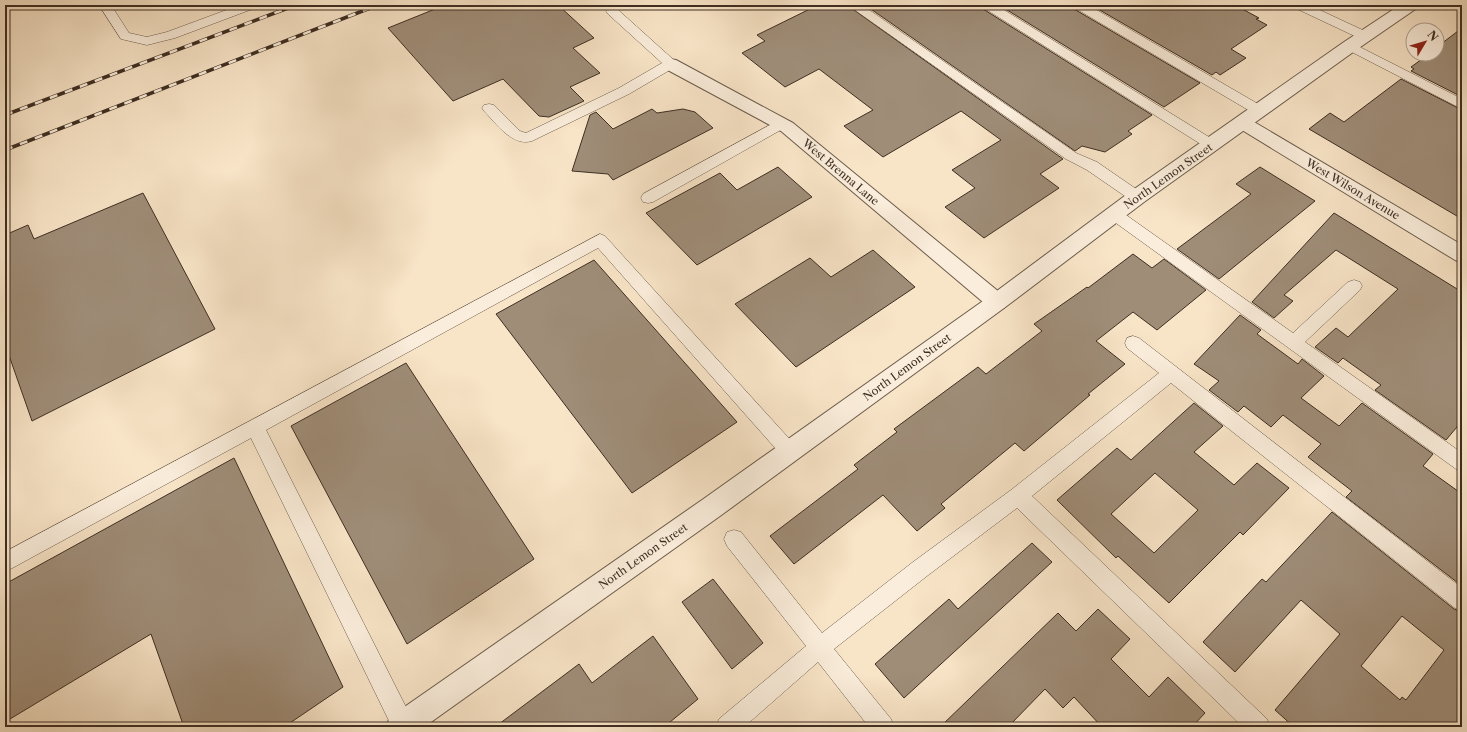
<svg xmlns="http://www.w3.org/2000/svg" width="1467" height="732" font-family="'Libre Caslon Text',serif">
<style>
.building{fill:#9f8d78;stroke:#3e2e22;fill-rule:evenodd}
.lines{fill:none;stroke-linecap:round;stroke-linejoin:round}
.service-casing{stroke:#6c5c4b;stroke-width:1}
.minor-casing{stroke:#6c5c4b;stroke-width:2}
.tertiary-casing{stroke:#6c5c4b;stroke-width:2}
.service{fill:#faeddb;fill-rule:evenodd}
.minor{fill:#faeddb;fill-rule:evenodd}
.tertiary{fill:#faeddb;fill-rule:evenodd}
.rail-casing{stroke:#3e2e22;stroke-width:3.5}
.rail{stroke:#faeddb;stroke-width:2.5;stroke-dasharray:8;stroke-linecap:butt}
.labels{text-anchor:middle;stroke-width:3.5;stroke-linejoin:round;paint-order:stroke}
.street-label{font-size:11px;fill:#3e2e22;stroke:#faeddb}
</style>
<rect width="100%" height="100%" fill="#f8e4c7"/>
<filter id="stains"><feTurbulence type="fractalNoise" baseFrequency=".005" numOctaves="4"/><feColorMatrix values="0 0 0 0 .2 0 0 0 0 .09 0 0 0 0 .02 0 0 0 .5 -.17"/></filter>
<radialGradient id="worn" r=".72"><stop offset=".6" stop-color="#630" stop-opacity="0"/><stop offset="1" stop-color="#630" stop-opacity=".3"/></radialGradient>
<!-- building -->
<path class="building" d="M445,5H540L545,10L558,5L594,38L573,48L600,73L570,87L584,101L549,117L539,116L503,79L453,101L388,28Z
M818,5H847L1063,159L1040,174L1059,188L984,238L945,207L975,188L952,170L1001,140L961,111L883,157L844,126L873,110L819,69L785,87L742,53L765,41L757,35Z
M865,5H981L983,9L1152,115L1128,131L1132,134L1105,152L1082,146L1075,151Z
M999,5H1072L1074,9L1200,83L1164,107Z
M1091,5H1235L1259,18L1256,19L1267,25L1231,49L1246,58L1220,75L1216,72L1212,75Z
M1462,28V97L1411,71L1414,69L1411,67L1429,54H1437V47Z
M1401,79L1462,110V219L1309,129L1330,113L1344,122Z
M652,109L657,113L683,109L695,112L713,128L613,180L608,174L572,171L590,115L596,112L613,129Z
M778,167L812,197L697,265L646,213L720,173L737,190Z
M1260,167L1315,201L1219,279L1177,249L1251,194L1236,184Z
M143,193L215,329L32,421L5,344V235L28,225L34,239Z
M1334,213L1462,292V421L1446,440L1375,390L1381,385L1343,358L1338,363L1315,347L1336,328L1348,337L1398,289L1336,250L1284,295L1293,301L1274,318L1252,302Z
M873,250L915,287L796,367L735,304L810,258L831,277Z
M1133,254L1152,268L1164,259L1206,290L1157,330L1133,312L1096,341L1125,364L1088,394L1090,395L1024,451L1015,443L941,504L945,508L917,531L883,495L794,564L770,536L858,469L854,465L897,432L894,429L978,367L986,374L1042,331L1034,324L1087,287L1088,288Z
M594,260L737,422L632,493L496,314Z
M1240,315L1261,330L1257,334L1298,364L1302,359L1324,376L1301,398L1339,426L1362,403L1433,454L1423,466L1462,494V586L1346,497L1352,491L1308,457L1321,444L1283,415L1271,427L1244,406L1238,412L1209,390L1219,381L1194,364Z
M406,363L534,559L407,644L291,426Z
M1194,403L1223,426L1194,452L1234,485L1257,463L1289,488L1243,535L1240,532L1169,603L1118,556L1116,558L1057,500L1117,448L1131,460ZM1155,473L1198,510L1154,553L1111,514Z
M234,458L343,687L284,727H184L151,634L5,722V584Z
M1332,512L1454,609L1462,612V727H1294L1275,710L1340,634L1301,600L1235,672L1203,642L1262,579L1266,582ZM1402,616L1444,650L1406,700L1402,697L1400,700L1361,666Z
M1032,543L1052,562L904,698L875,664L949,599L958,609Z
M713,579L763,643L732,669L682,602Z
M1098,609L1130,639L1111,659L1149,697L1168,677L1205,713L1192,727H1102L1074,697L1063,708L1045,689L1008,727H940L1058,613L1076,631Z
M653,636L698,699L664,727H495L579,664L592,683Z"/>
<g class="lines">
<!-- service casing -->
<g class="service-casing">
<path id="service" d="M99,5H111L129,33L147,37L167,32L240,5H257L255,8L175,38L147,45L121,39Z
M848,5H862L1076,153L1097,162L1142,193L1144,197L1142,201L1137,202L1132,201L1087,170L1066,159Z
M982,5H996L1217,142L1219,145L1217,148L1212,150L1207,148L984,8Z
M1073,5H1088L1265,108L1267,111L1265,114L1260,116L1255,114L1075,8Z
M1293,5H1309L1369,33L1371,36L1369,39H1361L1295,8Z
M612,7L616,8L675,61L676,64L675,67L629,94L532,141C512,147 496,123 484,111L482,108L484,105L489,104L494,105L520,131L526,133L619,88L662,63L608,14L606,11L608,8Z
M1350,42L1462,99V109L1346,49L1344,46L1346,43Z
M781,119L786,121L788,124L786,127L653,202L648,203L643,202L641,198L643,194Z
M1114,209L1119,210L1293,333L1348,282L1354,280L1360,282L1362,286L1360,290L1305,342L1462,453V471L1456,469L1109,218L1107,214L1109,210Z
M600,234L605,236L795,445L798,451L795,457L789,459L783,457L598,248L266,430L411,717L414,725L413,727H392L251,438L5,572V552Z
M1133,336L1139,338L1462,588V611L1455,608L1171,383L1032,496L1267,719L1270,727H1243L1017,508L927,576L834,649L891,719L894,727H869L818,662L744,727H716L719,719L806,646L727,546L724,539L727,532L734,530L741,532L822,633L913,562L1011,490L1159,373L1127,348L1125,343L1127,338Z"/>
</g>
<!-- minor casing -->
<g class="minor-casing">
<path id="minor" d="M670,59L676,60L793,123L1004,296L1007,302L1004,308L997,310L990,308L781,131L664,68L662,64L664,60Z
M1243,117L1249,119L1462,245V263L1455,260L1237,127L1234,123L1237,119Z"/>
</g>
<!-- tertiary casing -->
<g class="tertiary-casing">
<path id="tertiary" d="M1400,5H1419L1417,8L1356,50L1144,202L1004,308L720,516L424,727H386L390,717L702,500L990,296L1130,192L1344,42Z"/>
</g>
<!-- service -->
<use href="#service" class="service"/>
<!-- minor -->
<use href="#minor" class="minor"/>
<!-- tertiary -->
<use href="#tertiary" class="tertiary"/>
<!-- rail casing -->
<g class="rail-casing">
<path id="rail" d="M5,115L296,5
M5,150L378,5"/>
</g>
<!-- rail -->
<use href="#rail" class="rail"/>
</g>
<g class="labels">
<!-- street labels -->
<g class="street-label">
<text transform="translate(841 172) rotate(40)" y="4">West Brenna Lane</text>
<text transform="translate(1168 176) rotate(-35)" y="4">North Lemon Street</text>
<text transform="translate(1353 189) rotate(31)" y="4">West Wilson Avenue</text>
<text transform="translate(907 367) rotate(-36)" y="4">North Lemon Street</text>
<text transform="translate(643 556) rotate(-35)" y="4">North Lemon Street</text>
</g>
</g>
<!-- margin -->
<rect width="1467" height="732" fill="none" stroke="#f8e4c7" stroke-width="20"/>
<rect x="6" y="6" width="1455" height="720" fill="none" stroke="#3e2e22" stroke-width="2"/>
<rect x="10" y="10" width="1447" height="712" fill="none" stroke="#3e2e22"/>
<!-- north arrow -->
<g transform="translate(1425 42) rotate(52)"><circle r="19" fill="#faeddb" stroke="#afa191"/>
<path d="M0-3L7 15L0 10L-7 15Z" fill="#8f2418"/>
<text y="-6" font-size="11" font-weight="bold" text-anchor="middle" fill="#3e2e22">N</text>
</g>
<rect width="100%" height="100%" filter="url(#stains)"/>
<rect width="100%" height="100%" fill="url(#worn)"/>
</svg>
